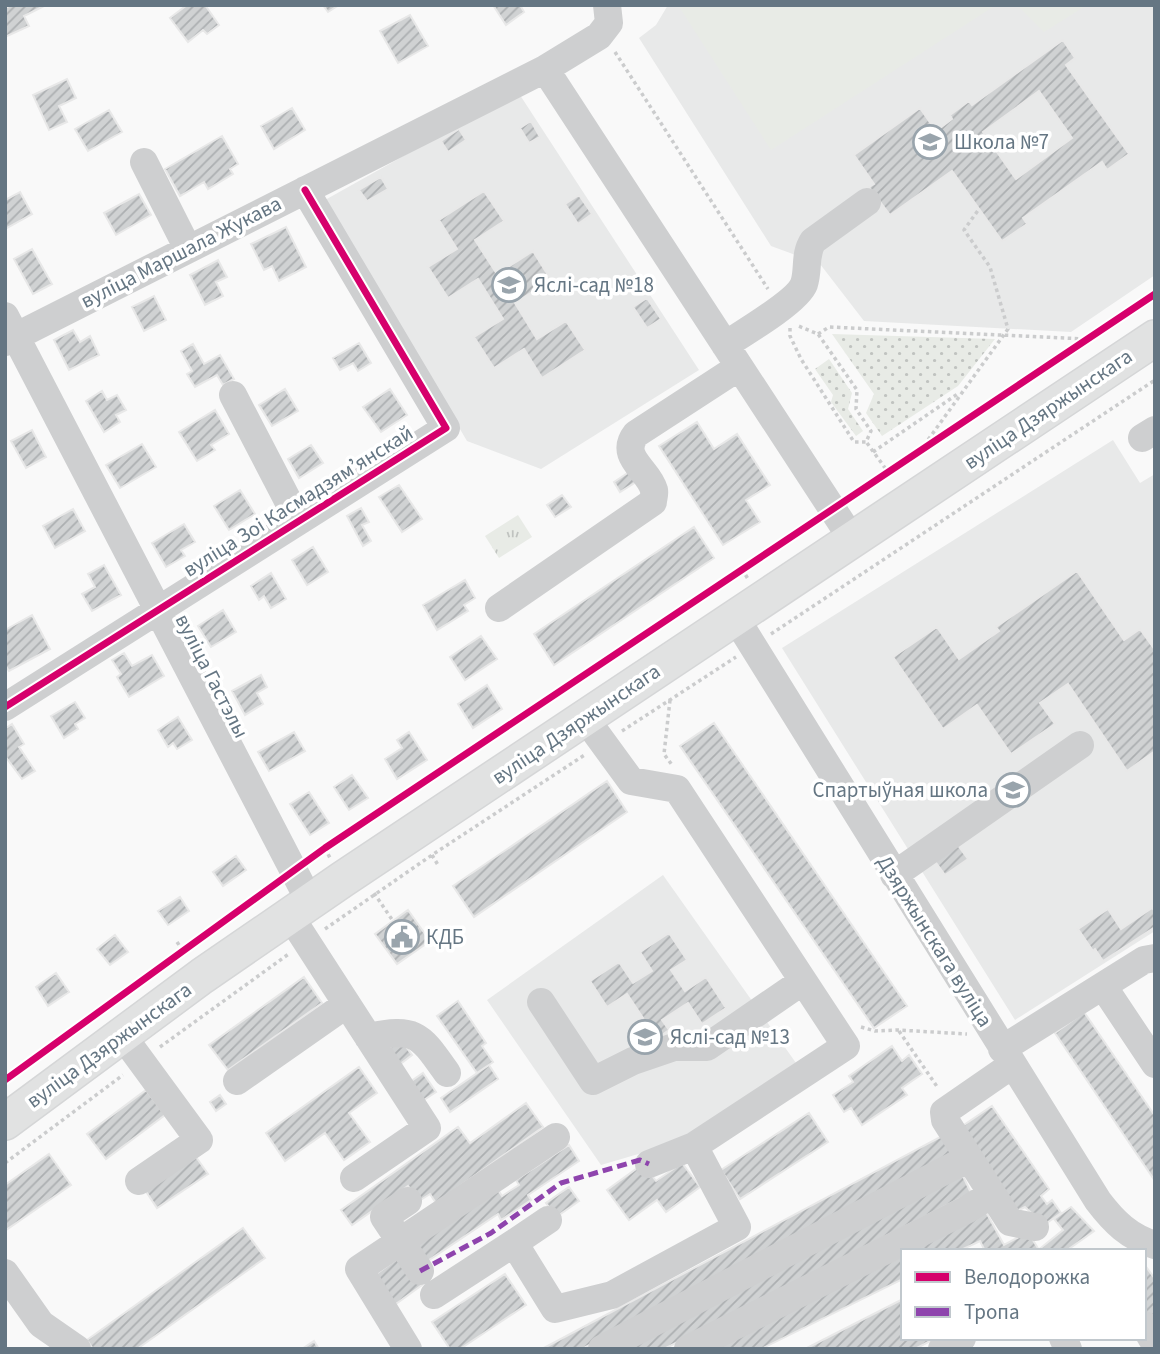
<svg xmlns="http://www.w3.org/2000/svg" width="1160" height="1354" font-family="'Source Sans 3',sans-serif">
<style>
.built{fill:#e8e9e9}
.grass{fill:url(#grass-dots)}
.park{fill:url(#park-tufts)}
.pitch{fill:#e8ebe6}
.building{fill:url(#building-hatch);stroke:#e8e8e8;stroke-width:2;fill-rule:evenodd}
.lines{fill:none;stroke-linecap:round;stroke-linejoin:round}
.major-casing{stroke:#d5d6d7;stroke-width:38}
.path{stroke:#cbcccd;stroke-width:3.5;stroke-dasharray:3.5 3.5;stroke-linecap:butt}
.minor{stroke:#cecfd0;stroke-width:28}
.major{stroke:#e1e2e2;stroke-width:35}
.quiet{stroke:#8e44ad;stroke-width:5;stroke-dasharray:10 5;stroke-linecap:butt}
.cycleway-casing{stroke:#fff;stroke-width:11}
.cycleway{stroke:#d6006c;stroke-width:7}
.labels{text-anchor:middle;stroke-width:7;stroke-linejoin:round;paint-order:stroke}
.poi-label{font-size:21px;fill:#657683;stroke:#fff;text-anchor:start}
.street-label{font-size:21px;fill:#657683;stroke:#fff}
</style>
<defs>
<pattern id="grass-dots" width="8" height="8" patternUnits="userSpaceOnUse" patternTransform="scale(1.75)"><rect width="8" height="8" fill="#e8ebe6"/><path d="M2 2h.1M6 6h.1" fill="none" stroke="#c0c3c0" stroke-width="1.8" stroke-linecap="round"/></pattern>
<pattern id="park-tufts" width="24" height="20" patternUnits="userSpaceOnUse" patternTransform="scale(1.75)"><rect width="24" height="20" fill="#e8ebe6"/><path d="M3 7l-1-3M5 7V3M7 7l1-3M15 17l-1-3M17 17v-4M19 17l1-3" fill="none" stroke="#c0c3c0"/></pattern>
<pattern id="building-hatch" width="6" height="6" patternUnits="userSpaceOnUse" patternTransform="scale(1.75)"><rect width="6" height="6" fill="#d0d2d3"/><path d="M-1 1l2-2M0 6l6-6M5 7l2-2" fill="none" stroke="#acafb1"/></pattern>
</defs>
<rect width="100%" height="100%" fill="#f9f9f9"/>
<!-- built -->
<path class="built" d="M668,5H1155V275L1071,332L864,321L820,264L771,246L639,38L656,25Z
M518,92L699,370L541,469L467,441L325,200Z
M1113,440L1140,483L1155,474V931L1015,1020L782,648Z
M663,875L796,1063L686,1140L601,1165L487,1000Z"/>
<!-- grass -->
<path class="grass" d="M832,334L995,339L958,386L882,436L866,413L874,394Z
M829,359L852,393L848,409L863,431L856,436L831,402L833,395L815,369Z"/>
<!-- park -->
<path class="park" d="M518,515L532,537L499,558L485,536Z"/>
<!-- pitch -->
<path class="pitch" d="M678,5H996L771,150Z
M1017,5H1087L1044,32Z"/>
<!-- building -->
<path class="building" d="M11,5H46L24,16L29,26L5,37V8Z
M187,5H205L219,25L207,34L203,30L188,42L170,18Z
M323,5H339L328,12Z
M493,5H520L524,12L506,25Z
M410,15L428,46L398,63L380,31Z
M1063,40L1075,58L1066,65L1129,154L1107,170L1102,162L1023,218L1027,224L1002,241L952,171L890,215L869,187L874,184L854,155L920,108L936,131L952,119L950,115L969,101L972,105ZM1039,91L1072,138L1016,179L983,132Z
M67,79L76,98L59,106L67,122L49,130L33,95Z
M292,108L305,130L274,149L261,126Z
M109,110L122,132L88,151L75,129Z
M531,121L540,137L529,143L520,128Z
M459,129L466,140L448,152L441,141Z
M222,136L238,164L230,169L233,174L208,189L204,182L180,196L165,169Z
M381,177L388,189L367,201L359,190Z
M484,191L504,221L475,240L497,274L533,251L551,280L515,303L537,339L566,321L585,350L542,378L524,349L494,368L474,337L503,319L478,279L448,298L428,267L457,249L439,220Z
M20,192L32,214L5,229V200Z
M139,194L151,215L116,235L104,213Z
M579,195L592,214L578,224L565,204Z
M286,227L306,267L279,281L272,266L264,270L251,244Z
M32,249L52,284L33,294L14,259Z
M218,260L227,277L216,282L223,296L205,305L190,275Z
M154,296L166,320L144,331L132,307Z
M647,298L661,319L647,328L633,307Z
M73,330L80,342L90,336L99,355L69,370L54,340Z
M359,343L371,363L358,371L353,363L340,370L333,358Z
M193,344L204,364L220,355L234,379L223,385L217,375L195,387L187,374L192,371L181,351Z
M285,389L298,411L272,426L259,405Z
M390,389L407,415L381,432L363,407Z
M102,391L107,400L117,395L126,410L116,415L120,422L104,432L86,401Z
M215,410L229,434L211,445L215,450L197,461L179,432Z
M697,422L714,449L737,434L770,485L746,500L760,522L723,545L659,446Z
M32,430L46,457L26,468L11,441Z
M142,444L156,467L120,488L106,465Z
M311,445L323,463L299,478L288,459Z
M629,472L636,482L620,492L614,482Z
M399,485L422,519L402,532L379,497Z
M240,490L255,514L229,530L214,506Z
M562,495L571,507L555,517L547,505Z
M361,508L369,522L362,525L371,541L363,546L347,516Z
M73,509L85,531L55,548L43,526Z
M184,524L195,542L181,550L185,556L166,567L152,543Z
M694,527L714,558L554,665L534,634Z
M313,547L328,572L307,585L292,560Z
M104,565L121,595L92,611L82,594L95,587L88,574Z
M1077,571L1124,640L1140,629L1155,650V751L1127,771L1068,684L1040,703L1055,724L1011,754L977,705L943,729L893,657L937,627L959,659L999,631L996,627Z
M271,573L286,599L271,608L264,596L259,600L251,586Z
M465,580L475,598L464,605L468,611L437,630L423,605Z
M223,610L236,632L211,647L198,626Z
M32,615L50,649L9,671L5,665V630Z
M481,636L497,659L465,680L450,657Z
M124,653L132,666L152,655L164,676L129,697L117,677L121,674L112,660Z
M261,675L267,687L257,693L263,704L245,715L232,691Z
M487,685L502,709L473,728L458,704Z
M75,702L85,718L75,724L78,729L64,738L51,716Z
M178,717L192,740L177,749L173,743L168,747L158,730Z
M714,723L907,1006L874,1028L680,746Z
M12,724L24,744L19,747L35,771L22,779L5,756V729Z
M294,732L305,751L269,771L258,752Z
M409,732L427,760L397,779L385,759L402,748L397,740Z
M352,775L368,798L349,810L334,787Z
M607,781L627,812L474,917L453,886Z
M309,792L329,823L310,835L290,804Z
M957,844L968,859L945,875L934,860Z
M236,856L246,870L223,886L213,872Z
M180,897L189,911L168,925L158,911Z
M1152,908L1155,911V927L1103,961L1095,949L1093,951L1078,929L1108,909L1121,929Z
M408,910L430,941L397,964L375,934Z
M669,933L687,960L671,970L685,991L706,977L726,1008L702,1024L688,1003L662,1020L669,1030L645,1047L631,1026L643,1018L627,994L607,1007L590,981L619,962L633,983L652,971L640,952Z
M115,935L128,952L110,965L97,949Z
M56,973L69,992L48,1006L36,987Z
M304,977L322,1003L228,1070L209,1045Z
M458,1001L486,1043L482,1046L493,1062L477,1073L437,1016Z
M1084,1012L1155,1116V1181L1055,1033Z
M401,1040L412,1055L399,1065L388,1049Z
M892,1046L902,1061L909,1055L922,1074L902,1088L907,1095L862,1125L851,1108L844,1112L833,1095L853,1082L849,1076Z
M489,1065L498,1079L450,1112L441,1098Z
M359,1067L377,1093L349,1113L370,1142L344,1160L325,1133L285,1161L266,1133Z
M423,1073L436,1092L424,1100L410,1082Z
M146,1090L165,1115L106,1159L87,1134Z
M220,1095L226,1104L216,1111L210,1102Z
M526,1103L543,1127L436,1203L430,1194L419,1201L408,1186L352,1225L341,1210L458,1127L470,1143Z
M992,1106L1049,1189L1041,1196L1047,1204L1052,1200L1061,1213L1044,1225L1025,1207L1017,1211L961,1127Z
M809,1113L828,1142L740,1199L721,1170Z
M942,1136L953,1154L582,1349H542Z
M569,1145L579,1161L528,1195L531,1200L501,1220L498,1214L423,1264L412,1247L498,1190L502,1196L519,1185L516,1180Z
M49,1154L71,1185L6,1230L5,1185Z
M196,1157L208,1174L157,1208L145,1190Z
M682,1163L700,1187L666,1212L657,1200L629,1220L607,1190L643,1164L656,1181Z
M962,1174L971,1193L664,1349H619Z
M569,1187L579,1201L556,1217L546,1203Z
M1071,1207L1094,1231L1066,1251H1037L1063,1230L1054,1219Z
M986,1212L1004,1245L1028,1232L1039,1250L985,1251L980,1241L959,1251H909Z
M243,1228L265,1258L137,1349H93L87,1340Z
M903,1254V1279L761,1349H711Z
M401,1256L422,1285L393,1306L372,1277Z
M1147,1268L1155,1279V1330L1144,1314V1269Z
M505,1274L526,1305L460,1349H450L432,1322Z
M903,1299V1338H936L915,1349H805Z
M314,1341L319,1349H302Z"/>
<g class="lines">
<!-- major casing -->
<g class="major-casing">
<path id="major" d="M5,1122L202,976L343,879L1155,338"/>
</g>
<!-- path -->
<path class="path" d="M615,52L768,289
M790,328V336L801,359L854,442H866L871,431L856,409L857,390L818,334L796,325
M818,334L829,327L1086,339
M867,443L888,472
M920,451L1008,329L990,267L964,230L979,209
M873,452L959,393
M742,569L748,579
M771,634L1155,380
M670,700L664,754L672,765
M622,731L736,657
M325,848L330,858
M432,855L438,865
M374,893L393,921
M325,929L432,855L586,754
M177,942L186,955
M861,1027L875,1031L898,1030L967,1034
M899,1031L938,1088
M160,1047L290,953
M5,1163L123,1075"/>
<!-- minor -->
<path class="minor" d="M545,69L852,539
M144,162L188,249
M5,316L310,902
M5,342L545,69L599,36L609,23L607,5
M725,345C742,334 798,301 804,284C809,269 804,255 813,241L867,202
M233,395L298,520
M1142,438L1155,430
M499,608L653,502C653,498 655,494 654,490C649,470 618,457 636,434L739,367
M735,617L1098,1201C1114,1222 1129,1237 1155,1245
M5,707L446,428L305,190
M585,718L631,781L677,789L846,1046L694,1146L649,1164
M894,875L1080,745
M290,916L427,1128L354,1178
M1103,986L1155,1064
M541,1002L593,1081L633,1061L674,1047H707L803,981
M122,1035L199,1140L139,1181
M368,1037C417,1027 420,1035 447,1073
M1002,1049L1144,960L1155,958
M1012,1065L944,1112L945,1120L1010,1222L1035,1227
M237,1081L347,1004
M408,1201L384,1217L420,1271
M514,1243L548,1220
M5,1273L41,1324L77,1349
M434,1295L514,1243L555,1309L612,1295L737,1227L694,1146
M1144,1325L1155,1344
M1063,1338L1068,1349
M408,1349L359,1269L556,1137
M602,1349L969,1158
M688,1349L966,1210L992,1194
M942,1349L962,1338"/>
<!-- major -->
<use href="#major" class="major"/>
<!-- quiet -->
<path class="quiet" d="M420,1271L491,1233L561,1183L640,1160L649,1164"/>
<!-- cycleway casing -->
<g class="cycleway-casing">
<path id="cycleway" d="M5,707L446,428L305,190
M5,1080L325,848L1155,294"/>
</g>
<!-- cycleway -->
<use href="#cycleway" class="cycleway"/>
</g>
<!-- icons -->
<defs>
<g id="school-ring" transform="scale(1.75)"><circle r="9.5" fill="#fff" stroke="#99a4ac" stroke-width="1.5"/><path d="M0-5L7-2L0 1L-7-2ZM-4 1L0 2.5L4 1V4Q0 6-4 4Z" fill="#99a4ac"/></g>
<g id="civic-ring" transform="scale(1.75)"><circle r="9.5" fill="#fff" stroke="#99a4ac" stroke-width="1.5"/><path d="M-.6-6.5H3V-4.5H.6V-3L4-1V1h2V6H-6V1h2V-1L-.6-3ZM-1.2 2.5V6h2.4V2.5Z" fill="#99a4ac"/></g>
</defs>
<g fill-rule="evenodd">
<use href="#school-ring" x="930" y="142"/>
<use href="#school-ring" x="509" y="285"/>
<use href="#school-ring" x="1013" y="790"/>
<use href="#civic-ring" x="402" y="937"/>
<use href="#school-ring" x="645" y="1037"/>
</g>
<g class="labels">
<!-- poi labels -->
<g class="poi-label">
<text x="954" y="149">Школа №7</text>
<text x="534" y="292">Яслі-сад №18</text>
<text x="988" y="797" text-anchor="end">Спартыўная школа</text>
<text x="426" y="944">КДБ</text>
<text x="670" y="1044">Яслі-сад №13</text>
</g>
<!-- street labels -->
<g class="street-label">
<text transform="translate(181 252) rotate(-27)" y="7">вуліца Маршала Жукава</text>
<text transform="translate(1048 409) rotate(-34)" y="7">вуліца Дзяржынскага</text>
<text transform="translate(298 501) rotate(-32)" y="7">вуліца Зоі Касмадзямʼянскай</text>
<text transform="translate(212 676) rotate(63)" y="7">вуліца Гастэлы</text>
<text transform="translate(576 724) rotate(-34)" y="7">вуліца Дзяржынскага</text>
<text transform="translate(935 941) rotate(58)" y="7">Дзяржынскага вуліца</text>
<text transform="translate(109 1045) rotate(-36)" y="7">вуліца Дзяржынскага</text>
</g>
</g>
<!-- border -->
<rect width="1160" height="1354" fill="none" stroke="#657683" stroke-width="14"/>
<!-- legend -->
<rect x="901" y="1249" width="245" height="91" fill="#ffffff" stroke="#c1c8cd" stroke-width="2"/>
<rect x="915" y="1272" width="35" height="10" fill="#d6006c" stroke="#c1c8cd" stroke-width="2"/>
<text x="964" y="1284" font-size="21" fill="#657683">Велодорожка</text>
<rect x="915" y="1307" width="35" height="10" fill="#8e44ad" stroke="#c1c8cd" stroke-width="2"/>
<text x="964" y="1319" font-size="21" fill="#657683">Тропа</text>
</svg>
